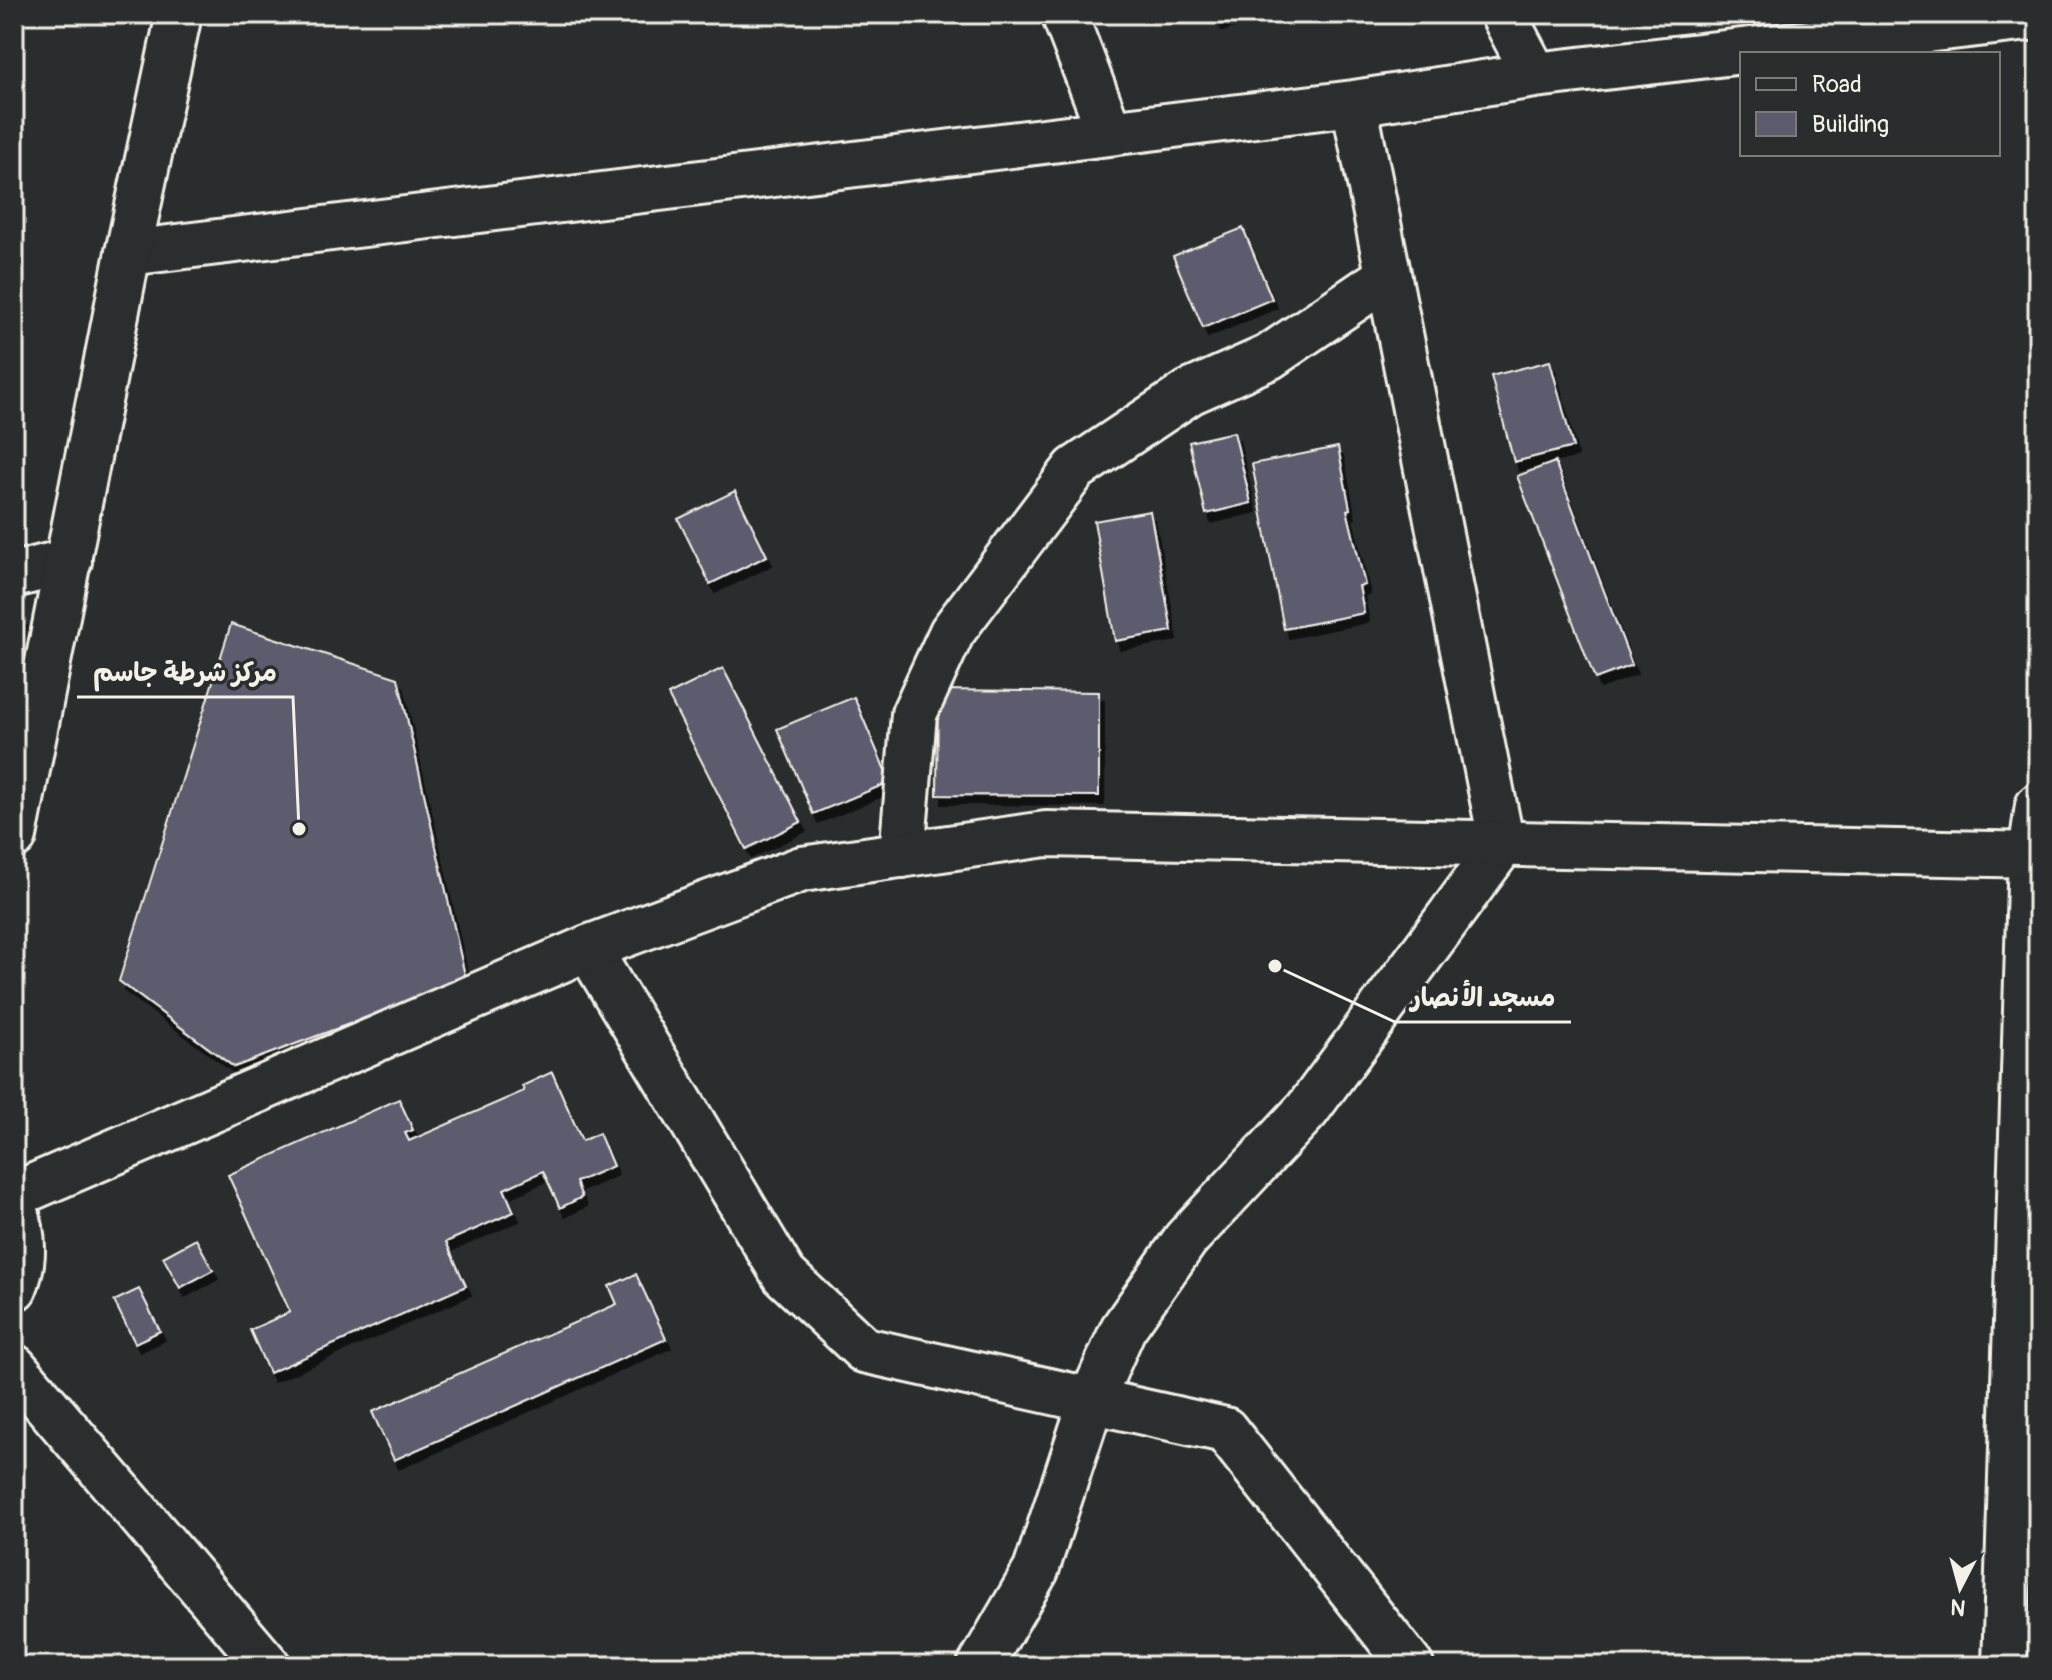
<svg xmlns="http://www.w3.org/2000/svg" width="2052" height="1680" font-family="Pangolin,'Playpen Sans Arabic',sans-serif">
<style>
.building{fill:#5d5c6e;stroke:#f4f1e8;stroke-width:2;filter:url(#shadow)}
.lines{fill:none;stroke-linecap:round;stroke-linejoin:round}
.street-casing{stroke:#f4f1e8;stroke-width:50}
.secondary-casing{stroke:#f4f1e8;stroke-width:50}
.street{stroke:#2a2d2e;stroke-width:44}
.secondary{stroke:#2a2d2e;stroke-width:44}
.leader{fill:none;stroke:#f4f1e8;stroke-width:3}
.callout-dot{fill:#f4f1e8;stroke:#2a2d2e;stroke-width:3}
.callout-label{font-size:26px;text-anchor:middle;font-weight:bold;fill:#f4f1e8;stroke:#2a2d2e;stroke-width:7;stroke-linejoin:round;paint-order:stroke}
</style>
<defs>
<filter id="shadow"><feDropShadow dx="5" dy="9" stdDeviation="0" flood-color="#0009"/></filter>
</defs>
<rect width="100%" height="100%" fill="#2a2d2e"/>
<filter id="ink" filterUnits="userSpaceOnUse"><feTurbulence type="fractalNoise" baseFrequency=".0125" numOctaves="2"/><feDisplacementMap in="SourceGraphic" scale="16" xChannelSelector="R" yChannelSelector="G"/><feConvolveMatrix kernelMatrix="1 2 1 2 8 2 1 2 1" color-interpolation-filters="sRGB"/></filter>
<g filter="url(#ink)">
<!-- building -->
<path class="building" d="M1214,14H1240L1217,22Z
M1243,228L1272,299L1203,328L1173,256Z
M1550,361L1573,447L1514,462L1491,376Z
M1234,432L1251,503L1206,514L1189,442Z
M1338,447L1350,509L1347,510L1365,585L1359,586L1364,613L1284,629L1252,464Z
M1555,462L1632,665L1595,679L1517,476Z
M735,491L767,556L710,584L678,519Z
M1150,511L1172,631L1115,641L1094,521Z
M14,617H23L14,657Z
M231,624L398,678L466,980L234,1067L119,981Z
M723,668L801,822L746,849L668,695Z
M938,690L1099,692V796L937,795Z
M854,697L890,782L813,814L777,729Z
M552,1072L582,1141L599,1133L613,1166L576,1182L582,1197L560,1208L543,1171L504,1189L514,1212L446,1242L466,1286L269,1373L250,1330L290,1312L228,1175L399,1099L413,1130L405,1133L409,1141L524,1091L522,1086Z
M196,1239L213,1270L180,1288L163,1257Z
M636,1274L666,1339L394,1460L372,1412L617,1304L609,1286Z
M139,1289L160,1331L135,1343L114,1301Z"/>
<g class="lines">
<!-- street casing -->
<g class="street-casing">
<path id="street" d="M1064,14L1110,133
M1503,14L1535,75
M128,253L1354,103L1535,75L2038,17
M14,575L69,561
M902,855L914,714L952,632L1075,469L1190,392L1269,357L1388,276
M588,948L784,1275L864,1350L1225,1430L1411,1666
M980,1666L1036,1570L1092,1399L1123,1329L1186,1239L1307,1110L1502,845L1354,103
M2005,1666L2031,854L2038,806"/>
</g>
<!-- secondary casing -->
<g class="secondary-casing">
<path id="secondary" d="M14,836L128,253L179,14
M14,1195L588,948L802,869L1046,834L2038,855
M14,1206C24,1234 26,1260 14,1288
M14,1367L268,1666"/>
</g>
<!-- street -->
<use href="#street" class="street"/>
<!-- secondary -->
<use href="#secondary" class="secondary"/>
</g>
</g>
<!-- callouts -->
<path class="leader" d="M299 829L293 697H77M1275 966L1395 1022H1571"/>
<g class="callout-dot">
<circle cx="299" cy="829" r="8"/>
<circle cx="1275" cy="966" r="8"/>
</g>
<g class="callout-label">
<text x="185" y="681">مركز شرطة جاسم</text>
<text x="1483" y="1006">مسجد الأنصار</text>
</g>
<!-- margin -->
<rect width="2052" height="1680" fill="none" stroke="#2a2d2e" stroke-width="48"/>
<rect x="24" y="24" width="2004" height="1632" fill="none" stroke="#f4f1e8" stroke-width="3" filter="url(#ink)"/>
<!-- legend -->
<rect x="1740" y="52" width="260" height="104" fill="#2a2d2e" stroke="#7b7b78" stroke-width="2"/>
<rect x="1756" y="78" width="40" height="12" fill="#2a2d2e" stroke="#7b7b78" stroke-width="2"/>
<text x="1812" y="92" font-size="24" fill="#f4f1e8">Road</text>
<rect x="1756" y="112" width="40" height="24" fill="#5d5c6e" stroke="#7b7b78" stroke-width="2"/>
<text x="1812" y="132" font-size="24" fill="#f4f1e8">Building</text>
<!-- north arrow -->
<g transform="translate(1960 1588) rotate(186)" stroke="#2a2d2e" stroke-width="6" paint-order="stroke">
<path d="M0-6L14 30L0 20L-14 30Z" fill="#f4f1e8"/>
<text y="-12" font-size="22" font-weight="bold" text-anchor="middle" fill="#f4f1e8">N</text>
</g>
</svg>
